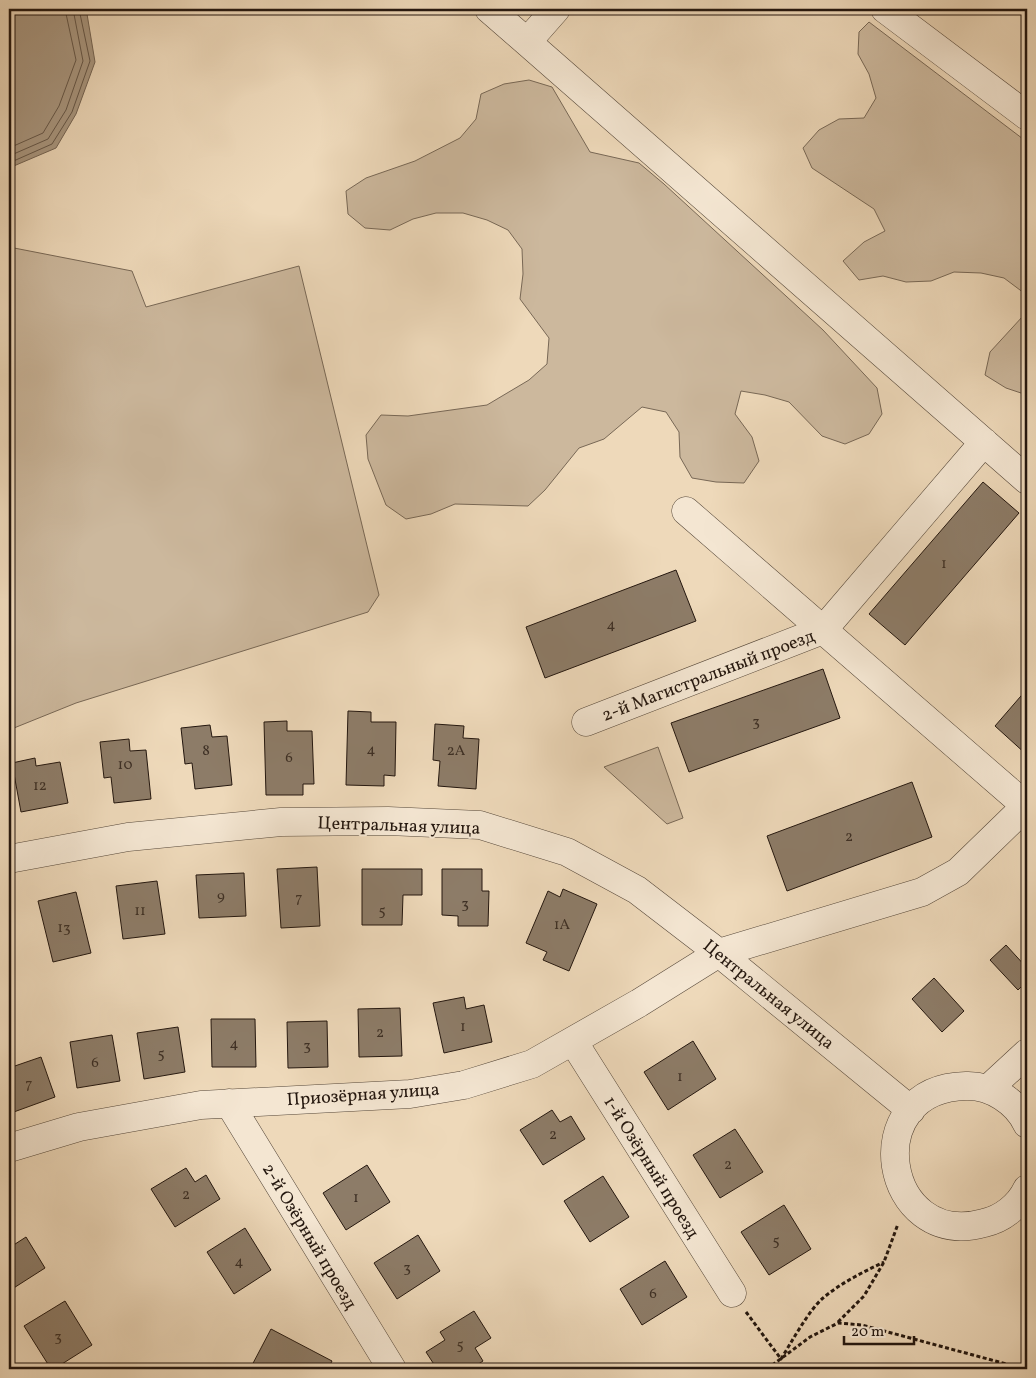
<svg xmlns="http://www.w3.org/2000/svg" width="1036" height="1378" font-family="Vollkorn,serif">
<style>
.green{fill:#ccb89d;stroke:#786856}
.water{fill:#a99780;stroke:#746453}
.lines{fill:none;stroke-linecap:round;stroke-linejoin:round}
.shore{stroke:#665748;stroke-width:1}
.building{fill:#8d7c68;stroke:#24170f}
.minor-casing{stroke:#56483a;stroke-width:29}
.path{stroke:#24170f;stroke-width:3;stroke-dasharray:4 2.5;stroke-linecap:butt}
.minor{stroke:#f4e6d2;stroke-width:28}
.labels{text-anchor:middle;stroke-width:4;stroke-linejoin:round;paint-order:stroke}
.number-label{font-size:15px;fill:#3e3025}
.street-label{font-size:18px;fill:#24170f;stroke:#f4e6d2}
</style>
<rect width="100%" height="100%" fill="#eed9ba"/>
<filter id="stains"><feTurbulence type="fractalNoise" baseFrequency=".004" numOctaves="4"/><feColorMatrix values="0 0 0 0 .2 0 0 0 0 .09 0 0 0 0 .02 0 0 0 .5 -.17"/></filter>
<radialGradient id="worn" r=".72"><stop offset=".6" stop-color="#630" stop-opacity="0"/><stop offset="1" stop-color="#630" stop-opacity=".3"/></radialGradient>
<!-- green -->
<path class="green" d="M869,22L1027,142V395L1006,388L985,375L990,352L1023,316L1024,293L1004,278L981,273L954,272L931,281L906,282L883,276L859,280L843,261L864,242L885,231L874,209L812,168L803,148L819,130L839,119L864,118L876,98L869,74L858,54L859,32Z
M529,80L552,87L590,152L639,163L664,184L823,330L877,388L882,414L869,434L845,444L822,436L789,402L765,395L741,391L735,414L752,437L759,461L744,483L716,482L692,478L680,457L679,432L666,412L642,407L604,439L579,448L545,490L528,506L455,504L431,514L406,519L386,505L368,459L366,435L381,415L408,416L487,405L529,380L547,364L549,338L520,299L523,274L522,249L508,230L487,220L463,213H436L413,219L390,230L365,228L348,214L346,191L366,178L415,161L460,138L476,119L481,94L504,84Z
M9,247L132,271L146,307L299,266L379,595L368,612L76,703L9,730Z
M658,747L683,818L667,824L604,767Z"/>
<!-- water -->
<path class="water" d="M9,9H83L87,14L95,62L76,114L56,148L9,168Z"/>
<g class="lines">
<!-- shore -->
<path class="shore" d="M9,148L43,133L59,106L76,60L65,9
M9,156L48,139L66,110L83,61L73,9
M9,163L52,144L72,112L90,61L79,9"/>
</g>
<!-- building -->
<path class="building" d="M983,482L1019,513L905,645L869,614Z
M676,570L696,621L545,678L526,627Z
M823,669L840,718L689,772L671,723Z
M1027,689V755L995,726Z
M348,711L371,712V722H396L395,776L384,775V786L346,785Z
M287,721V731H312L314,784H303V795H266L264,722Z
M435,724L464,726L463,738L479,739L476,789L438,786L440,761L433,760Z
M210,725L212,737L227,736L232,785L195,789L192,763L185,764L181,728Z
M129,739L130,751L146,750L151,799L114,803L111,777L104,778L100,742Z
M35,758L36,766L60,762L68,803L21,812L12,763Z
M912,782L932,837L787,891L767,836Z
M317,867L320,926L281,928L277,869Z
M362,869H422V895H403L402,925H362Z
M442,869H482V891H489L488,926H458V916L442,915Z
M244,873L246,916L199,918L196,875Z
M157,881L165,934L123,939L116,886Z
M563,889L597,904L569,971L543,960L547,952L526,943L548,891L560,897Z
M76,892L91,953L53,962L38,901Z
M1006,945L1027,968V981L1018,990L990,960Z
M934,978L964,1011L942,1032L912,999Z
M464,997L466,1009L484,1005L492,1042L444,1053L433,1003Z
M400,1008L402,1056L359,1057L358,1009Z
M211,1019H255L256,1067H212Z
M327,1021L328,1067L288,1068L287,1022Z
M178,1027L185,1072L144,1079L137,1033Z
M112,1035L120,1081L77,1088L70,1042Z
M693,1041L716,1079L668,1110L644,1072Z
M41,1057L55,1097L11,1113L9,1106V1068Z
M552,1110L560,1122L571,1116L585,1139L543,1165L520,1130Z
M735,1129L763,1172L720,1198L693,1155Z
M367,1165L390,1202L346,1230L323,1193Z
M186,1168L195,1182L206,1175L220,1199L175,1227L151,1189Z
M603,1176L629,1217L590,1242L564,1201Z
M784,1205L811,1249L769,1275L741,1232Z
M245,1228L271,1270L234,1294L207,1252Z
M418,1235L440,1271L397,1299L374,1263Z
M26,1237L45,1268L9,1291V1248Z
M665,1261L687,1297L642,1325L620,1289Z
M65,1301L92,1345L54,1369H51L24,1326Z
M474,1311L491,1338L475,1348L483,1361L471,1369H437L426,1352L445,1340L440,1332Z
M271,1329L332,1361L328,1369H250Z"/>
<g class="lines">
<!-- minor casing -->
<g class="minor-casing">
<path id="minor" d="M489,9L527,42L556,9
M885,9L1027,116
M527,42L1027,480
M686,511L1026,806
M586,722L823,630L984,442
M9,859L128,837L281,822L388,821L480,825L567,852L637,890L719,953L911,1110
M573,1041L732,1293
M988,1089L1027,1053
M229,1103L392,1369
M1027,1124C1017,1102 991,1085 966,1086C856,1088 883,1251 984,1223C1002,1219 1019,1206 1027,1189
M9,1148L79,1127L201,1105L410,1094L464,1085L532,1064L639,1003L719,953L922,892L958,872L1027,805"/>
</g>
<!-- path -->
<path class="path" d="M746,1312L781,1359C791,1343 809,1310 823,1298C841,1283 863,1272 884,1262
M838,1322L864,1296L884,1262L898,1224
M767,1369L810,1337L838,1323L862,1325L1010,1365L1013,1369"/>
<!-- minor -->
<use href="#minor" class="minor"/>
</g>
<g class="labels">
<!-- number labels -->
<g class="number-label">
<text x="944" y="568">1</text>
<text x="611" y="629">4</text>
<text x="756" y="726">3</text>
<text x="371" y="754">4</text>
<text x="206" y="755">8</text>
<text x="456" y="755">2А</text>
<text x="289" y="762">6</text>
<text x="125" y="769">10</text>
<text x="40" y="790">12</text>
<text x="849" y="841">2</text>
<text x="221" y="900">9</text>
<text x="299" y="902">7</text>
<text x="465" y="908">3</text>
<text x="140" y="915">11</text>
<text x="382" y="915">5</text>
<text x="562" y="929">1А</text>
<text x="64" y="932">13</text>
<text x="463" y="1031">1</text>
<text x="380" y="1037">2</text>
<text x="234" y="1048">4</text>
<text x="307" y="1050">3</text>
<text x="161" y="1058">5</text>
<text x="95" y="1067">6</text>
<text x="680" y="1081">1</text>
<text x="29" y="1088">7</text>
<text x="553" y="1139">2</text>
<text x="728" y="1169">2</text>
<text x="186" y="1199">2</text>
<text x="356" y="1202">1</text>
<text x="776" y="1245">5</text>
<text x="239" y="1266">4</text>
<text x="407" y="1272">3</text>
<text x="653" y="1298">6</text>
<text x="58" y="1341">3</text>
<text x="460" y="1349">5</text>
</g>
<!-- street labels -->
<g class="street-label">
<text transform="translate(708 675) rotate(-21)" y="6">2-й Магистральный проезд</text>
<text transform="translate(399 825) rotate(2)" y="6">Центральная улица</text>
<text transform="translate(769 994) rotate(39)" y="6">Центральная улица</text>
<text transform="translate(363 1094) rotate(-4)" y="6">Приозёрная улица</text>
<text transform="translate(652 1167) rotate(58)" y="6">1-й Озёрный проезд</text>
<text transform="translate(310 1236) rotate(59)" y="6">2-й Озёрный проезд</text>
</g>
</g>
<!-- margin -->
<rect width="1036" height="1378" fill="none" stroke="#eed9ba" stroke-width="30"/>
<rect x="10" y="10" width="1016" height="1358" fill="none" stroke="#24170f" stroke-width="2.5"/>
<rect x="15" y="15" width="1006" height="1348" fill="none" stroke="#24170f"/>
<!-- scale -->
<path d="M844 1336v8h70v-8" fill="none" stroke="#24170f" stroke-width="2.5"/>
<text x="851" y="1336" font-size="15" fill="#24170f" stroke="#f4e6d2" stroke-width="4" paint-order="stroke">20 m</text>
<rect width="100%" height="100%" filter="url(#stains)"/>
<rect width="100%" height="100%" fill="url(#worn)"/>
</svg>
